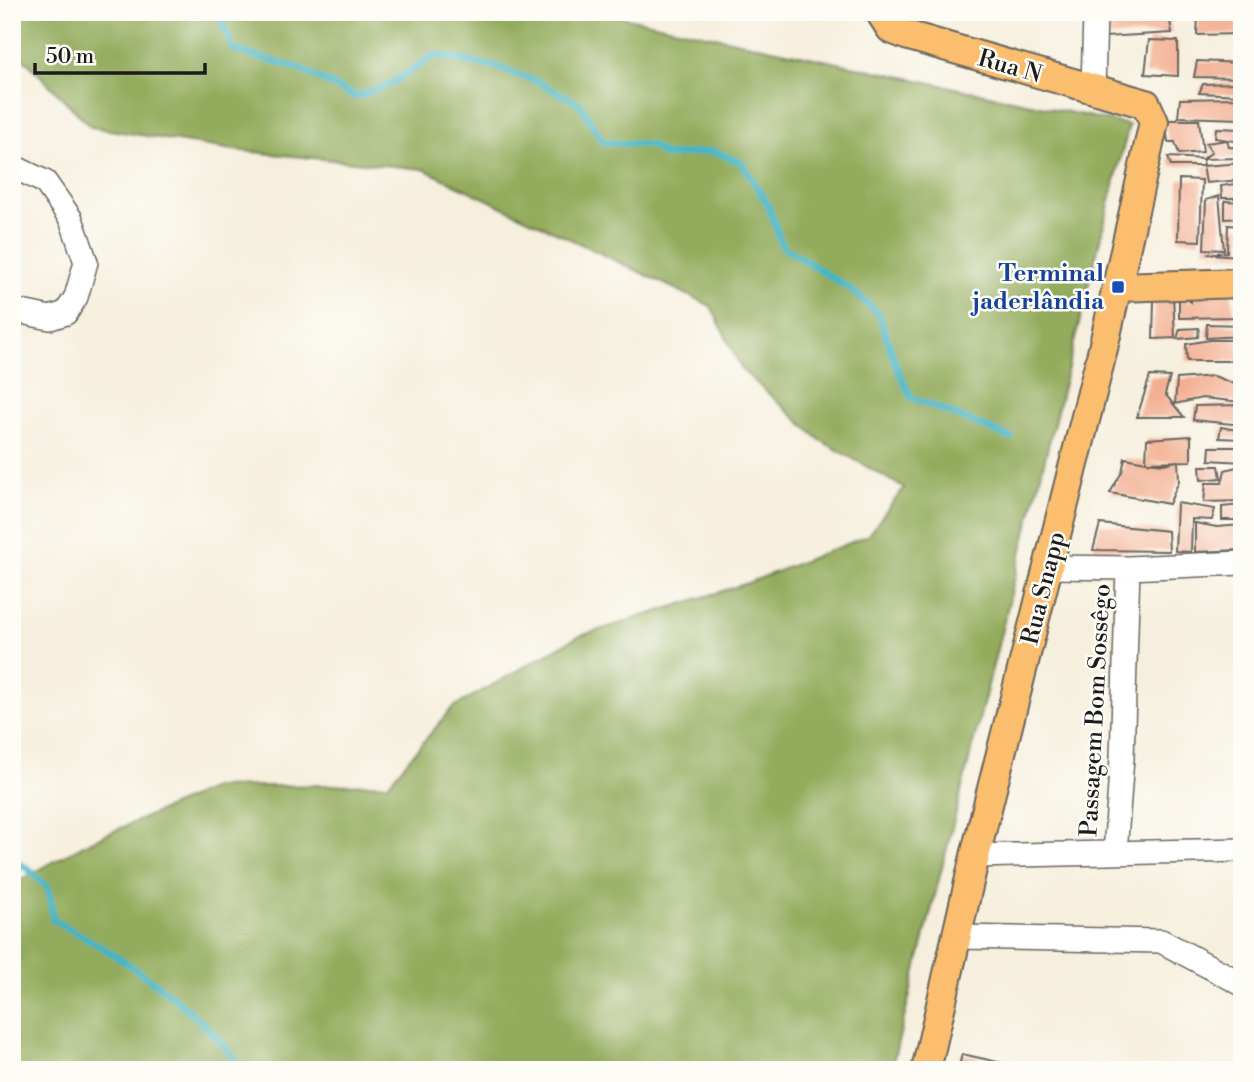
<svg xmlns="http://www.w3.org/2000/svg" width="1254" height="1082" font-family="'Libre Bodoni',serif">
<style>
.forest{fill:#93ab5c;stroke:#58643c;stroke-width:2}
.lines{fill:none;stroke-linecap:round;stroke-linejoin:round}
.stream{stroke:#47b5c3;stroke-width:7}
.building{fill:#f3ae90}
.minor-casing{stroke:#686660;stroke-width:26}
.major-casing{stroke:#686660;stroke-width:32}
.minor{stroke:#fff;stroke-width:23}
.major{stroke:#fbbe6e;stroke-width:28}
.transit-dot{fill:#1a4fb4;stroke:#fdfcf7;stroke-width:2.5}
.labels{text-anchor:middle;stroke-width:5;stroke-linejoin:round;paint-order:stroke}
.street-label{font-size:24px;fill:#1c1c1c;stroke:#fdfcf7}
.transit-label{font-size:24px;font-weight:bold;fill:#164399;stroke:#fdfcf7;text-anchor:end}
</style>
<rect width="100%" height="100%" fill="#fdfcf7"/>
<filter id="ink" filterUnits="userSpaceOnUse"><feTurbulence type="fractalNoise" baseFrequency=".0143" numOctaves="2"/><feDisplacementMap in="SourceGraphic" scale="14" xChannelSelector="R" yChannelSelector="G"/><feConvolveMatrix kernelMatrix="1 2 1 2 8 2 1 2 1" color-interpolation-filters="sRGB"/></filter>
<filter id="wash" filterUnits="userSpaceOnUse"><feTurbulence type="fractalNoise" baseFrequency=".00686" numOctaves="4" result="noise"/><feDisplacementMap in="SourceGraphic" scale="28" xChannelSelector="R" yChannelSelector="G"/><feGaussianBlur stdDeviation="1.57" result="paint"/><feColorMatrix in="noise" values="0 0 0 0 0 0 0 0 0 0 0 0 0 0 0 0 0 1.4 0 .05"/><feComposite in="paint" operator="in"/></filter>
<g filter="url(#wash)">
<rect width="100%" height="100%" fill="#f6efdd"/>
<!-- forest -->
<path class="forest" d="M12,12H599L1129,125L891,1070H12V885L89,842L215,787L388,784L452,708L577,637L748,583L867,536L904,488L820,440L742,370L711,306L423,169L233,150L91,127L12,47Z"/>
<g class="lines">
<!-- stream -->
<path class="stream" d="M218,12L233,50L298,68L356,97L392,83L435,55L497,67L538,82L580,104L603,142L650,145L666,156L713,151L742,163L768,205L782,246L850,289L879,314L896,366L911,397L1011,438
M12,860L27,868L49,889L53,920C119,954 200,1007 242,1070"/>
</g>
<g id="blocks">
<!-- building -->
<path class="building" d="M1179,12H1195V15H1179Z
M1169,15L1172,33L1104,37L1106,17Z
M1198,15L1238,19V34L1197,35Z
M1149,40L1178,41V76L1145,74Z
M1197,61L1242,63V78L1194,77Z
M1238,83L1241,95L1199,93L1203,84Z
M1242,98V119L1178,117L1180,99Z
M1165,120H1199L1203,152L1179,154L1175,142H1168Z
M1216,128L1242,129L1241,142L1215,138Z
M1227,140L1229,147L1242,148L1239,158L1203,159L1212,152L1206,143Z
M1168,157L1203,159V166H1171Z
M1242,163L1241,180L1206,183L1203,166Z
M1179,179L1202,180L1200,241L1178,240Z
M1242,183V198H1222L1221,186Z
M1219,196L1224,250L1204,249L1206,200Z
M1225,201L1242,202V218L1225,219Z
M1228,225L1242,226V256L1207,254L1227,252Z
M1231,289L1235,317L1179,318V294L1191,302V290Z
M1173,294L1175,338L1153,339L1154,300Z
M1207,324L1242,325V336L1206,338Z
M1199,328L1198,337L1177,339L1180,329Z
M1210,340H1238L1241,361H1187L1186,344Z
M1150,376L1170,377L1165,394L1184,417H1137Z
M1214,376L1242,387V402L1202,398L1175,404L1177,379Z
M1242,405V425L1193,420L1195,406Z
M1221,427L1242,431V439L1219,438Z
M1191,436V461L1146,462L1164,464L1178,461L1179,481L1169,504L1110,493L1122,472L1125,458L1146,462L1147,439Z
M1210,447H1242V462L1209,460Z
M1200,466H1219L1221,478L1201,480Z
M1240,466L1242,501L1204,502L1206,483H1222L1225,470Z
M1177,503L1215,509L1212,520L1192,519L1191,552L1175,551Z
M1242,505V520H1222V507Z
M1195,523L1217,527L1242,525V550L1195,552Z
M1100,524L1168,531L1169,551L1093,550Z
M962,1054L1029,1069L1028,1070H958Z"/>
</g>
</g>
<g filter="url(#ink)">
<use href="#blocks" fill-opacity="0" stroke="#686660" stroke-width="2"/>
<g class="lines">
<!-- minor casing -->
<g class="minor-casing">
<path id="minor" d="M1093,90L1095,12
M12,166L45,182L71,219L86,262L76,297L66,313L50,318L12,310
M1049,567L1128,568L1242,563
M1115,853L1122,758L1128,568
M975,856L1242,850
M958,937L1161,941L1242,984"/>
</g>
<!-- major casing -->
<g class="major-casing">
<path id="major" d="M880,12L891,29L906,35L1146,104L1154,122L1102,353L975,856L926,1070
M1118,287L1242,283"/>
</g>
<!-- minor -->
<use href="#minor" class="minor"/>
<!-- major -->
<use href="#major" class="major"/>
</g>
</g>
<!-- markers -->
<rect class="transit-dot" x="1111" y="280" width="14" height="14" rx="3.5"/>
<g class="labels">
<!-- street labels -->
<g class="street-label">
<text transform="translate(1010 66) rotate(16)" y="8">Rua N</text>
<text transform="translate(1043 588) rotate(-76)" y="8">Rua Snapp</text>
<text transform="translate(1095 710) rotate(-87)" y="8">Passagem Bom Sossêgo</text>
</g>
<!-- transit labels -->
<g class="transit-label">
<text x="1104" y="281">Terminal<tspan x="1104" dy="28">jaderlândia</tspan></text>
</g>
</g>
<!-- margin -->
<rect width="1254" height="1082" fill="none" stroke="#fdfcf7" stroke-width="42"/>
<!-- scale -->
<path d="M35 63v10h170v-10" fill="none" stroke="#1c1c1c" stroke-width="3.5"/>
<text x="46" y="63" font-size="21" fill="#1c1c1c" stroke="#fdfcf7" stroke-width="5" paint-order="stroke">50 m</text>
</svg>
